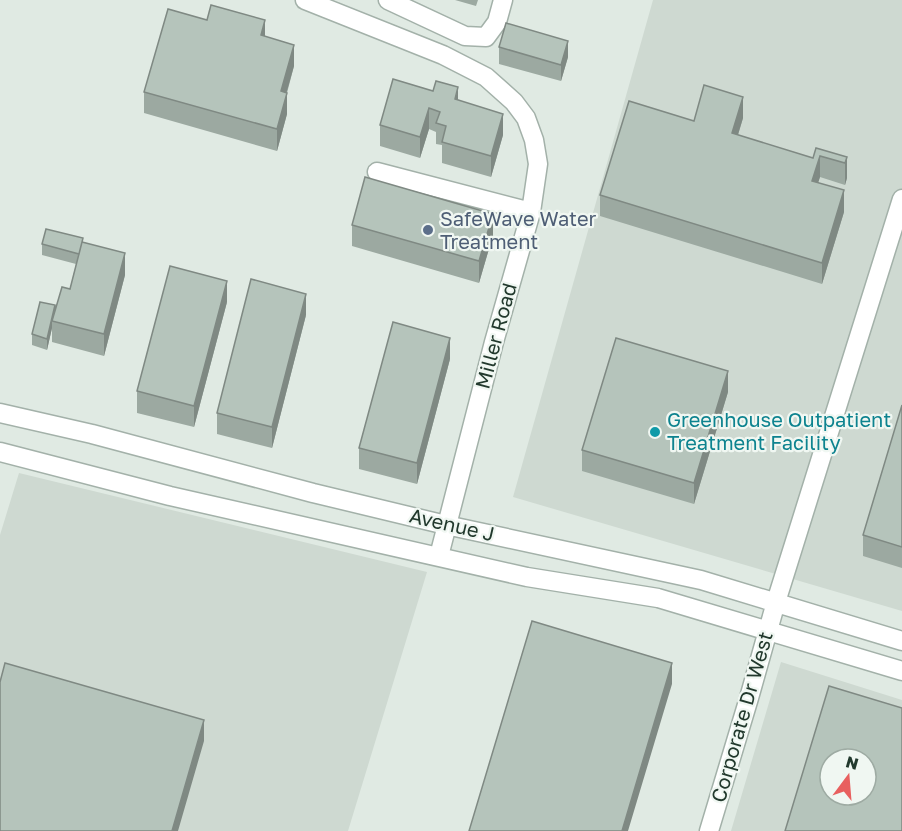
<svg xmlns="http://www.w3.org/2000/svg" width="902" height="831" font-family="'Golos Text',sans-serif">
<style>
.built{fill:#ced9d1;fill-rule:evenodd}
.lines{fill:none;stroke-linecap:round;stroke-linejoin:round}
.minor-casing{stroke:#a3b1a9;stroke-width:21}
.tertiary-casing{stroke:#a3b1a9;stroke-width:21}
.minor{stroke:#fff;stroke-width:18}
.tertiary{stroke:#fff;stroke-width:18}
.wall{fill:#9ca9a1}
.shaded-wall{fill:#7f8983}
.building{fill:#b5c4bb;stroke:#7f8983;stroke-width:1.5;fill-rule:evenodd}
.service-dot{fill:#5c6f8a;stroke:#f0f7f2;stroke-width:2}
.culture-dot{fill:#0f9aa8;stroke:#f0f7f2;stroke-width:2}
.labels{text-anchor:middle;stroke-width:4.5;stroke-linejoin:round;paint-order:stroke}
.service-label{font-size:20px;fill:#4e5e75;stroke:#f0f7f2;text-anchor:start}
.street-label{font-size:20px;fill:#22392d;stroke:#f0f7f2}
.culture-label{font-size:20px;fill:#0d838f;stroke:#f0f7f2;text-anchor:start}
</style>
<rect width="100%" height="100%" fill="#e0eae3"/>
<!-- built -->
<path class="built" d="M653,0H902V611L513,497Z
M19,473L427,572L348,831H0V535Z
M781,662L902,700V831H731ZM830,759H866V795H830Z"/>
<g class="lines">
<!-- minor casing -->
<g class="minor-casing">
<path id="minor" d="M305,0L443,55L486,77L514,102L526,118L534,140L538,164L531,212L494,342L439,556
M388,0L465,36L486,37L497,22L503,0
M377,172L531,212
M776,602L902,199"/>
</g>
<!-- tertiary casing -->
<g class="tertiary-casing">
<path id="tertiary" d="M0,413L92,434L313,493L446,525L701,580L902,641
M0,452L170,496L527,577L658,598L902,671
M709,831L749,698L776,602"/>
</g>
<!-- minor -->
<use href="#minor" class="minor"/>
<!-- tertiary -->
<use href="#tertiary" class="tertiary"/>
</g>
<!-- wall -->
<path class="wall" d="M455,0H478L476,6Z
M265,36L294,66L287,93V114L277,151L144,113V92Z
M499,47L568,57L561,81L499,64Z
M393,79L458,100L503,135L491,177L442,163V145L436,144V132L429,129L420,158L380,146V125Z
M743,118L738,135L813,158L816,148L847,157V178L845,185L820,177L818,182L844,212L822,284L600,216V195L694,121Z
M352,225L493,235L479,283L352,246Z
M83,242L125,275L104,356L52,342V328L47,350L32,345V334L55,310L70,289L76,264L42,255V244Z
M227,302L194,427L137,413V391Z
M306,315L272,448L217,434V413Z
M450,359L417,484L359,469V448Z
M728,392L694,504L582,471V450Z
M902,405V568L863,556V535Z"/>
<!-- shaded-wall -->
<path class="shaded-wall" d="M265,20V42L261,35Z
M568,41V57L561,81V65Z
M294,45V66L281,112V91Z
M458,87V108L455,99Z
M287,93V114L277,151V129Z
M743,97V118L732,154V133Z
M429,108V129L420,158V137Z
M503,114V135L491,177V156Z
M820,156V177L812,202V181Z
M847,157V178L845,185V163Z
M844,190V212L822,284V263Z
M493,214V235L479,283V261Z
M125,253V275L104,356V334Z
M227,281V302L194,427V406Z
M306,294V315L272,448V427Z
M55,305V316L52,321V328L47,350V339Z
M450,338V359L417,484V463Z
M728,371V392L694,504V483Z
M672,663V684L628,831H622Z
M204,720V741L178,831H172Z"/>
<!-- building -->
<path class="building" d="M211,5L265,20L261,35L294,45L281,91L287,93L277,129L144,92L168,9L207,20Z
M506,23L568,41L561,65L499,47Z
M393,79L433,91L436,81L458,87L455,99L503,114L491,156L442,142L446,126L436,123L440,112L429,108L420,137L380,125Z
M704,85L743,97L732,133L813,158L816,148L847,157L845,163L820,156L812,181L844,190L822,263L600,195L629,101L694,121Z
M365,177L493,214L479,261L352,225Z
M46,229L83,238L79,254L42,244Z
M82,242L125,253L104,334L52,321L62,287L70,289Z
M170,266L227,281L194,406L137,391Z
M251,279L306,294L272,427L217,413Z
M40,302L55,305L47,339L32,334Z
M393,322L450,338L417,463L359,448Z
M616,338L728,371L694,483L582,450Z
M902,405V547L863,535Z
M532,621L672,663L622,831H469Z
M5,663L204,720L172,831H0V682Z
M829,686L902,708V831H785ZM830,759H866V795H830Z"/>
<!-- markers -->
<circle class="service-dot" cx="428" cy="230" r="6"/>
<circle class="culture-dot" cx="655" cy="432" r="6"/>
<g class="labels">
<!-- service labels -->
<g class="service-label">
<text x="440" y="226">SafeWave Water<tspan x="440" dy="23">Treatment</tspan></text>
</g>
<!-- street labels -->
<g class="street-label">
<text transform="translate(496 336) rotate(-75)" y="7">Miller Road</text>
<text transform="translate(452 525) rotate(13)" y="7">Avenue J</text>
<text transform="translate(742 717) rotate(-74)" y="7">Corporate Dr West</text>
</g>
<!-- culture labels -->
<g class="culture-label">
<text x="667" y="427">Greenhouse Outpatient<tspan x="667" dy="23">Treatment Facility</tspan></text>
</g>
</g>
<!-- north arrow -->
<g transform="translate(848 777) rotate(16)"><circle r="28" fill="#f0f7f2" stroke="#9eaba3" stroke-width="1.5"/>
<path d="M0-4.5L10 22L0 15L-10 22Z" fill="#e8605f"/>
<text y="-9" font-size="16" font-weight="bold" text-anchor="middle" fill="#22392d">N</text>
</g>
</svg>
